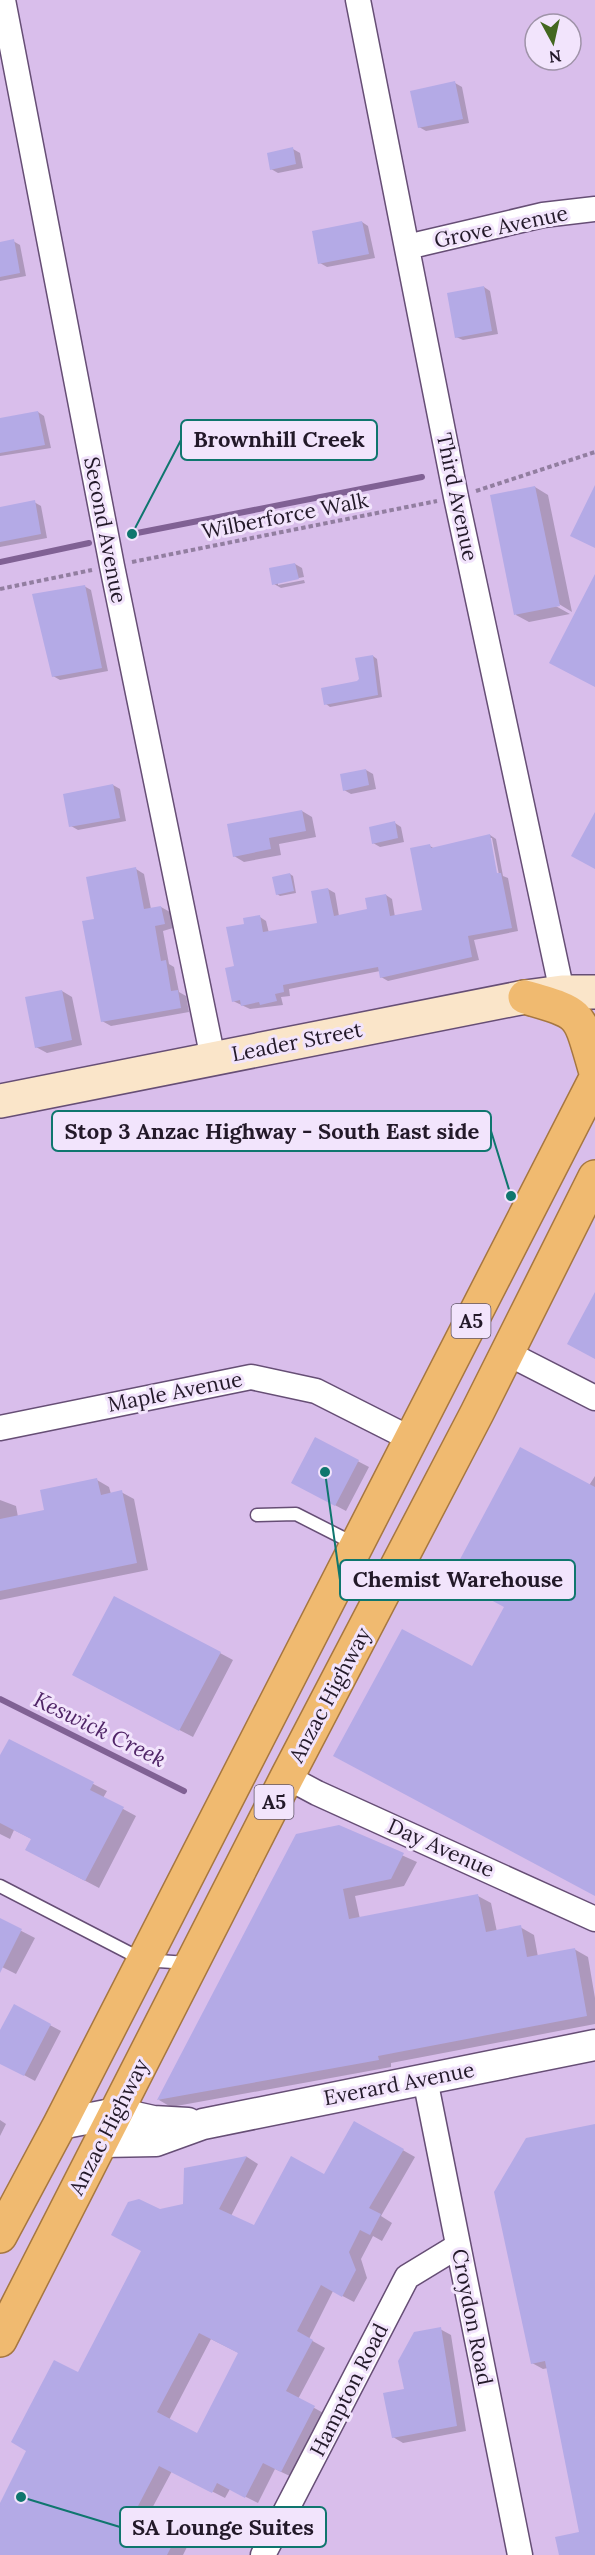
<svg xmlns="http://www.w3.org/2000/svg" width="595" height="2555" font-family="Lora,serif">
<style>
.shadow{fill:#0003;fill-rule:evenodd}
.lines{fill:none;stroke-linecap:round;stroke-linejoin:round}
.stream{stroke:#806194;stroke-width:6}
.building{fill:#b4aae6;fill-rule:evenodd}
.service-casing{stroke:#664e75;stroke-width:15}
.minor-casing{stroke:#664e75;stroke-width:27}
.tertiary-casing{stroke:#664e75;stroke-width:33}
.secondary-casing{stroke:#664e75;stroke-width:36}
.trunk-casing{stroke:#a67740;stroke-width:36}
.path{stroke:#927ea0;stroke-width:4;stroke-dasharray:4.5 3;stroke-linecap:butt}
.service{stroke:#fff;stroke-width:12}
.minor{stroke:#fff;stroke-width:24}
.tertiary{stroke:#fff;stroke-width:30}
.secondary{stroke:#fae5c9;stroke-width:33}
.trunk{stroke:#f0ba70;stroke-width:33}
.labels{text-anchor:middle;stroke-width:6;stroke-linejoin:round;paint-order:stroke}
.shield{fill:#f2e4fc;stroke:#615668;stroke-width:1.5}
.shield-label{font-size:20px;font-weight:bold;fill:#231929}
.street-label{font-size:21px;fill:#231929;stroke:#f2e4fc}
.water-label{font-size:22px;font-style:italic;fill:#502567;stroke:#f2e4fc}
.leader{fill:none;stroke:#0f766e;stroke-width:2}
.callout-dot{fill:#0f766e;stroke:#f2e4fc;stroke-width:2}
.callout{fill:#f2e4fc;stroke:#0f766e;stroke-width:2}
.callout-label{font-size:22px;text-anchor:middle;font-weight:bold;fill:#231929}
</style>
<rect width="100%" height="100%" fill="#d9beeb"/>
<!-- shadow -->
<path class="shadow" d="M455,83L462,87L469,123L426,131L419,127Z
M293,149L300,153L303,168L278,173L271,169Z
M362,222L368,226L375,258L327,267L320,263Z
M13,241L20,245L26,276L0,281V243Z
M484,287L490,291L498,334L463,340L456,337Z
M38,412L44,416L51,448L0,456V420Z
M535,487L548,495L572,612L554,601L552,604L570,614L529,622L516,615Z
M34,502L41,506L47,538L0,547V509Z
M295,564L302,568L304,577L278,582V585L304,580L305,583L281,588L274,584Z
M84,586L91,590L108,671L60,680L53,676Z
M373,656L377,659L382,697L330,707L326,704L357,683Z
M366,770L373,774L376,789L351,794L344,790Z
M113,785L120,789L126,821L78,830L71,826Z
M302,811L312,817L316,837L279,844L281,855L244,862L234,856Z
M395,823L401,827L404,842L380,847L373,843Z
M490,835L496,839L503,876L508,878L518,931L474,940L479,960L388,981L381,977L380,971L289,989L290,996L281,997L283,1005L250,1009L233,1001L236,967L245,925L260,917L266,921L269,933L319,924L328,889L335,893L339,916L369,910L386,895L392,899L395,917L423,911L430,846L435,849ZM489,838H492L500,880L497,881Z
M136,869L144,874L151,909L161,907L170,912L173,928L163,931L169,964L174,967L179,992L186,996L189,1012L111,1026L102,1021Z
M290,874L293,876L296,893L280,896L277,894Z
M62,991L72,997L82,1045L47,1053L36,1047Z
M315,1439L369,1467L346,1511L303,1488Z
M595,1476V1895L473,1668Z
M97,1480L109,1487L111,1494L121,1492L134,1499L148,1570L0,1600V1500L16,1506L18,1517L46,1511Z
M220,1653L233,1660L193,1737L87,1682Z
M9,1741L107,1791L103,1798L136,1816L99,1888L40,1857L32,1839L14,1830L10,1839L0,1834V1759Z
M339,1827L417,1862L404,1886L355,1896L360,1919L478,1896L491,1903L497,1932L520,1927L534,1935L538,1957L574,1949L588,1957L595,1998V2024L391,2063V2067L171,2107L159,2100Z
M0,1920L35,1938L16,1974L0,1966Z
M14,2006L61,2031L35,2081L0,2062V2033Z
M0,2120L6,2124L0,2136Z
M355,2123L415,2157L381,2216L392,2223L382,2241L373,2236L361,2259L367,2278L354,2302L333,2291L309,2339L325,2348L298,2399L327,2415L294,2478L275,2469L258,2503L230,2489L225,2498L172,2471L149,2514L192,2537L183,2555H0V2506L78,2374L143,2251L160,2211L185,2206L186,2169L247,2157L258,2164L231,2216L255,2227L324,2176ZM211,2339L239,2353L198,2435L169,2420Z
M595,2125V2555H560L581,2533L548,2368L543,2369L532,2363Z
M440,2329L451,2335L466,2431L403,2443L393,2437L405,2391Z"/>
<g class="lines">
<!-- stream -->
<path class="stream" d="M132,534L422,477
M0,562L89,543
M0,1699L184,1791"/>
</g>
<!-- building -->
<path class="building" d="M455,81L463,119L418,128L410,91Z
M293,147L296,164L270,170L267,153Z
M362,221L369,254L318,264L312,231Z
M14,239L20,273L0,277V242Z
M484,286L492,331L455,338L447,293Z
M38,411L45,445L0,453V418Z
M595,485V548L570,536Z
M535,486L560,606L514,615L490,495Z
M35,500L41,534L0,542V507Z
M295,563L299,579L272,585L269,568Z
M595,574V687L549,663Z
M85,585L102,668L52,677L32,594Z
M373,655L378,695L324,705L321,688L357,681L359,679L355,658Z
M366,769L369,785L343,791L340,774Z
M113,784L120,818L69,827L63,794Z
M302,810L306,831L269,838L271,849L233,857L227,824Z
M595,812V869L571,856Z
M395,821L398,838L372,844L369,827Z
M490,834L497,873H501L512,928L468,936L472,957L380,978L378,967L283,985L284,992L275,994L277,1001L260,1005L259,1002L241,1006L240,1000L232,1002L225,968L234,966L226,927L244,924L243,918L260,915L263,932L317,923L311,891L328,888L334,916L367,909L365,898L386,894L390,916L422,910L410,848L430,844L431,848Z
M136,867L144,909L161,906L165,924L155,926L161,961L166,960L171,991L178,990L181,1008L101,1022L82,921L94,919L86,877Z
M290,873L294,891L276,895L272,877Z
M62,990L72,1040L35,1048L25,997Z
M595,1292V1359L567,1344Z
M315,1437L359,1460L335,1506L291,1483Z
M520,1447L595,1487V1896L333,1756L402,1629L472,1666L504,1607L450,1578Z
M97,1478L101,1495L122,1490L137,1563L0,1591V1519L44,1510L40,1490Z
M114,1596L221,1652L179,1731L72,1675Z
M9,1739L94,1782L90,1790L124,1807L85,1881L25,1850L31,1839L0,1823V1755Z
M339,1825L404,1853L391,1879L343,1889L349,1919L478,1894L486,1932L521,1925L527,1957L575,1948L587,2016L378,2056L379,2060L157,2100L296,1834Z
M0,1918L22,1929L0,1973Z
M14,2004L51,2024L24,2076L0,2064V2030Z
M354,2121L404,2149L369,2208L381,2214L370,2235L360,2230L349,2252L356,2270L342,2297L321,2285L297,2331L313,2340L286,2391L315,2406L281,2472L263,2463L245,2498L217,2483L212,2493L159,2466L138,2506L181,2528L167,2555H0V2503L26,2451L11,2442L54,2360L78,2372L141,2251L111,2235L128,2202L139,2199L160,2209L183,2204L184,2168L247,2156L219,2209L254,2225L291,2156L324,2174ZM199,2333L238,2353L197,2433L157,2412Z
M595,2124V2555H559L555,2537L579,2532L545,2361L531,2364L494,2192L526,2138Z
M441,2327L457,2426L392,2438L383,2393L404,2389L398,2361L414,2332Z"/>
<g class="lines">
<!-- service casing -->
<g class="service-casing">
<path id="service" d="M257,1515L296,1514L355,1544
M0,1886L143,1960L188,1963"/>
</g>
<!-- minor casing -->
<g class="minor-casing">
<path id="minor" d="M3,0L112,566L213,1059
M358,0L456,497L562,992
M407,247L543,215L595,209
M507,1353L595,1398
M0,1428L251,1377L316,1391L411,1439
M287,1777L317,1793L595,1919
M425,2079L520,2555
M263,2555L407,2277L458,2246"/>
</g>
<!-- tertiary casing -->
<g class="tertiary-casing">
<path id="tertiary" d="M60,2124L117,2113L153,2121L188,2123
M102,2142L156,2141L203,2124L595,2045"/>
</g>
<!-- secondary casing -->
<g class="secondary-casing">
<path id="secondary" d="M0,1101L525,997L562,992H595"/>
</g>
<!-- trunk casing -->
<g class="trunk-casing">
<path id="trunk" d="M525,997C583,1014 578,1011 595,1069
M0,2236L60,2124L595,1080
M0,2340L287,1777L477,1413L595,1177"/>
</g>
<!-- path -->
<path class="path" d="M476,491L595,452
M132,562L437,501
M0,589L92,570"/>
<!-- service -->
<use href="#service" class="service"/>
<!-- minor -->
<use href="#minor" class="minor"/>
<!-- tertiary -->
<use href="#tertiary" class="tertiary"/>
<!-- secondary -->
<use href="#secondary" class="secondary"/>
<!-- trunk -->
<use href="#trunk" class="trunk"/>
</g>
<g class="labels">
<!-- shield labels -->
<g class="shield">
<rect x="451.5" y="1304" width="39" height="34" rx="4.5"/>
<rect x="254.5" y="1785" width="39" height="34" rx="4.5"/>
</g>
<g class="shield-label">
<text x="471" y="1328">A5</text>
<text x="274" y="1809">A5</text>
</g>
<!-- street labels -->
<g class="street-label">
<text transform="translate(501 227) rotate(-12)" y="7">Grove Avenue</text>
<text transform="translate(457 497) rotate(78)" y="7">Third Avenue</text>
<text transform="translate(285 516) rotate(-11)" y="7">Wilberforce Walk</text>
<text transform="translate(105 530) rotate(79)" y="7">Second Avenue</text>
<text transform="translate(297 1042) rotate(-11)" y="7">Leader Street</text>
<text transform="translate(175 1392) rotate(-11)" y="7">Maple Avenue</text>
<text transform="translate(330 1695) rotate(-62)" y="7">Anzac Highway</text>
<text transform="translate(441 1848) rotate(24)" y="7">Day Avenue</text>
<text transform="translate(399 2084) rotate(-11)" y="7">Everard Avenue</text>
<text transform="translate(109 2127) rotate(-63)" y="7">Anzac Highway</text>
<text transform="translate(472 2317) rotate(79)" y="7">Croydon Road</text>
<text transform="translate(349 2390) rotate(-63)" y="7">Hampton Road</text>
</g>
<!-- water labels -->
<g class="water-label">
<text transform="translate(100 1729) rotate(26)" y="8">Keswick Creek</text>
</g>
</g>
<!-- callouts -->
<path class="leader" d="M132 534L181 440M511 1196L491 1131M325 1472L340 1580M21 2497L120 2527"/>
<g class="callout-dot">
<circle cx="132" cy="534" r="6"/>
<circle cx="511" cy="1196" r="6"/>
<circle cx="325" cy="1472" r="6"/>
<circle cx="21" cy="2497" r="6"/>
</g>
<g class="callout">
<rect x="181" y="420" width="196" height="40" rx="6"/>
<rect x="52" y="1111" width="439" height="40" rx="6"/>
<rect x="340" y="1560" width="235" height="40" rx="6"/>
<rect x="120" y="2507" width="206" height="40" rx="6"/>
</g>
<g class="callout-label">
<text x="279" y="447">Brownhill Creek</text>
<text x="272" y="1139">Stop 3 Anzac Highway - South East side</text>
<text x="458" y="1587">Chemist Warehouse</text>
<text x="223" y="2535">SA Lounge Suites</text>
</g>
<!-- north arrow -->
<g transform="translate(553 42) rotate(172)"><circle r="28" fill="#f2e4fc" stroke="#9f93a8" stroke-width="1.5"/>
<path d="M0-4.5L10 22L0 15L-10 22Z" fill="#43671f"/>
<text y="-9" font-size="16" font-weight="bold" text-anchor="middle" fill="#231929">N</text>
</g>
</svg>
